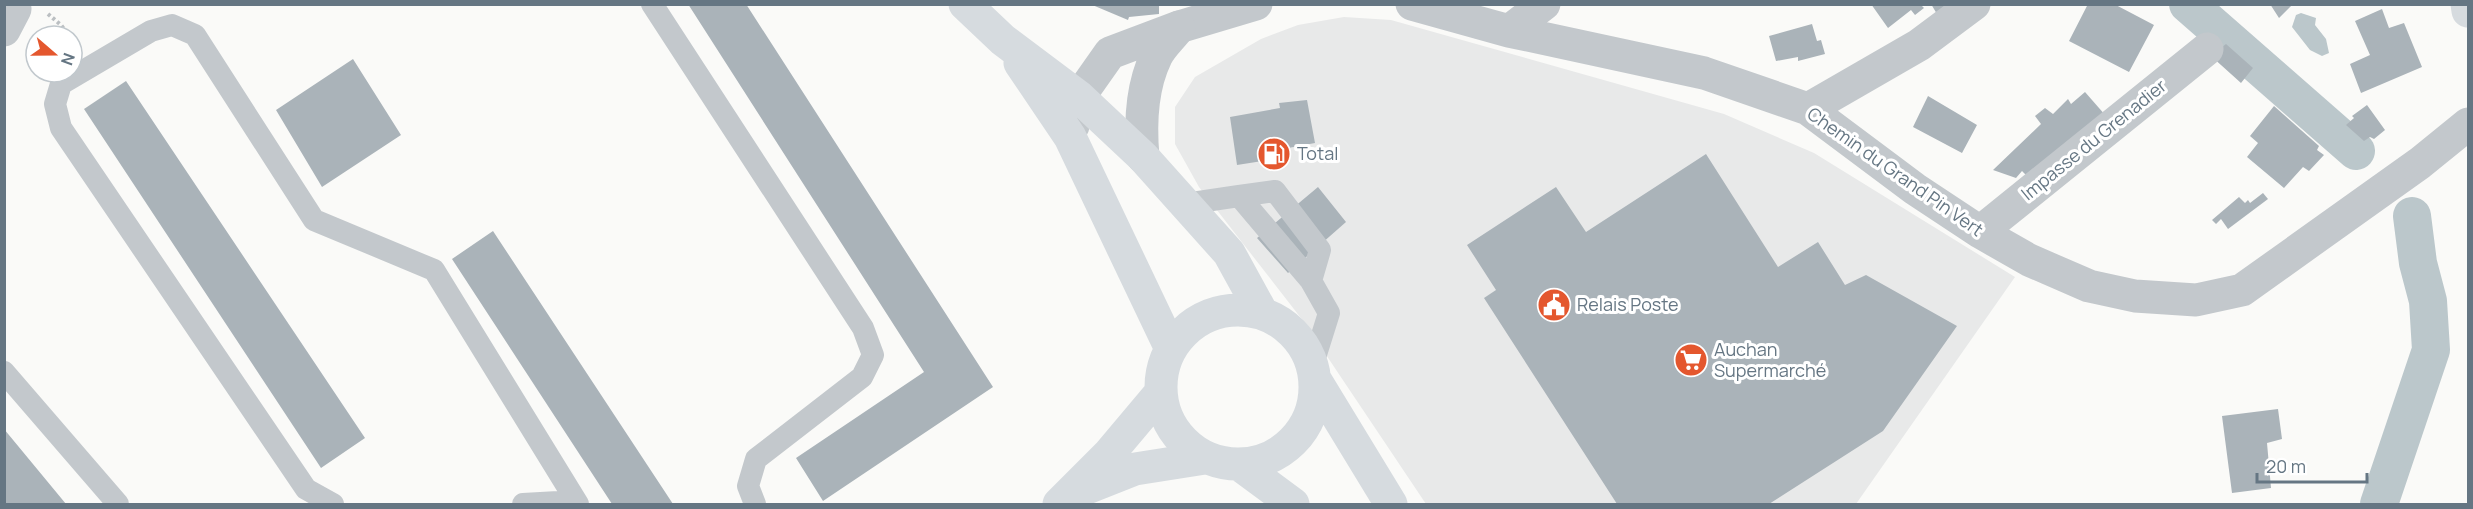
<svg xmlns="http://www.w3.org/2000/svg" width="2473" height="509" font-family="Manrope,sans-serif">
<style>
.built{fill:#e8e9e9}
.water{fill:#bbc7cb}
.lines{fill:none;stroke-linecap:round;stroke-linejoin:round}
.canal{stroke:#bbc7cb;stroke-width:38}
.building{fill:#aab3b9}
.path{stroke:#bbbfc2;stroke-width:4;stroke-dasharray:3 3;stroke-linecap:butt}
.service{stroke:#c3c8cc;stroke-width:22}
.minor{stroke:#c3c8cc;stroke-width:33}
.tertiary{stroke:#c3c8cc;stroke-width:33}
.secondary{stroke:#d6dbdf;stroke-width:33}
.motorway{stroke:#d6dbdf;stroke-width:33}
.labels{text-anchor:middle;stroke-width:6;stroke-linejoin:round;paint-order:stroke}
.street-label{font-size:18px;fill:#657683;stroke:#fff}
.poi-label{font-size:18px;fill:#657683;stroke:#fff;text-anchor:start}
</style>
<rect width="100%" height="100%" fill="#fafaf8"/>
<!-- built -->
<path class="built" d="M1344,17L1391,20L1724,114L1814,153L2015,277L1856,504H1426L1304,322L1199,187L1175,144V107L1195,77L1261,39L1298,25Z"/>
<!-- water -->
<path class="water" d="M2301,13L2316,18L2315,25L2326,39L2329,53L2322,56L2310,50L2292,27L2296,15Z"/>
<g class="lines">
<!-- canal -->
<path class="canal" d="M2188,4L2356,151
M2379,504L2431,350L2428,301L2418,263L2412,216"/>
</g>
<!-- building -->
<path class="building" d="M688,4H746L993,387L823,501L796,458L924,372Z
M1090,4H1159V14L1129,17L1128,20Z
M1871,4H1920L1924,8L1915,15L1911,10L1888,28Z
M1931,4H1950L1937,14Z
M2088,4H2114L2154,25L2129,72L2069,41Z
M2270,4H2293L2279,18Z
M2382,9L2389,28L2404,23L2422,67L2361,93L2350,64L2370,55L2355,21Z
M1812,24L1817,41L1821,40L1825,54L1798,61V57L1776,61L1769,36Z
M2226,44L2253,68L2241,83L2211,56Z
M353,59L401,135L322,187L276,110Z
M126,81L365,438L321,468L84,109Z
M2085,92L2106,116L2029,178L2022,171L2016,178L1993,170L2041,124L2035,116L2045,108L2053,114L2068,99L2071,104Z
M1928,96L1977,125L1962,153L1913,127Z
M1307,100L1315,143L1288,148L1289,157L1237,165L1230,117L1280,108L1279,103Z
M2367,105L2385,130L2374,139L2370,137L2364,141L2346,125L2354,118L2352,116Z
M2274,106L2319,146L2317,150L2324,155L2309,171L2303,167L2284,188L2247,157L2258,143L2250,136Z
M1706,154L1778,267L1818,242L1845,285L1866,275L1957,326L1883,431L1769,504H1617L1484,298L1496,290L1467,245L1556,187L1586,232Z
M1318,187L1346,222L1288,273L1257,238Z
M2263,193L2268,199L2228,229L2221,219L2216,224L2212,220L2239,197L2245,203L2248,200L2250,203Z
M493,231L673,504H612L452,259Z
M2278,409L2282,439L2267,443L2271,488L2232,493L2222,416Z
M4,429L66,504H4Z"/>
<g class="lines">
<!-- path -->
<path class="path" d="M48,14L61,25L69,36"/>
<!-- service -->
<path class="service" d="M652,4L863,328L873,355L862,377L756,459L748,486L755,504
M1239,196L1275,191L1320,250L1311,281
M1185,204L1239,196L1311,281L1329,313L1313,364
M4,372L118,504
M333,504L306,489L61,128L55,104L61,84L151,31L172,25L195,35L314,220L434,270L578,504
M523,504L576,501"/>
<!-- minor -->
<path class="minor" d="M1412,4L1509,31L1704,73L1808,109L1915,189L1980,232L2029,260L2089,286L2135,296L2196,300L2242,290L2420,163L2468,124
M1179,27L1256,4
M4,30L15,9L14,4
M1509,31L1544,4
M1808,109L1919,45L1974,4
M1980,232L2207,49"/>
<!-- tertiary -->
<path class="tertiary" d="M1073,126L1079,97L1110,53L1179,27
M1143,157C1140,123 1141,88 1156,57C1161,46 1172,37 1179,27"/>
<!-- secondary -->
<path class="secondary" d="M965,4L1003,40L1079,97L1143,157L1229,253L1262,313
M1020,63L1070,137L1171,349
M1161 387a77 77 0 1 1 154 0a77 77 0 1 1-154 0Z
M1316,381L1391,504
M1240,465L1293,504
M1082,490L1135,469L1205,458
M1059,504L1108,455L1161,392"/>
<!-- motorway -->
<path class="motorway" d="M2467,4L2468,11"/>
</g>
<!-- icons -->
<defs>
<g id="fuel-disc" transform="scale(1.725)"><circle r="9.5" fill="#e4572e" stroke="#fff"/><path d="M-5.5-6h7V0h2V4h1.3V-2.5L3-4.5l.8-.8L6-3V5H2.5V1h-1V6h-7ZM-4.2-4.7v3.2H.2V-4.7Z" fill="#fff"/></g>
<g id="civic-disc" transform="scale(1.725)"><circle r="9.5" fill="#e4572e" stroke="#fff"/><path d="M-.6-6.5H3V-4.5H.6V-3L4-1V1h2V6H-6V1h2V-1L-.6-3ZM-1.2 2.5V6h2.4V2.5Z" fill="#fff"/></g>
<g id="supermarket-disc" transform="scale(1.725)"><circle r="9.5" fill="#e4572e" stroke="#fff"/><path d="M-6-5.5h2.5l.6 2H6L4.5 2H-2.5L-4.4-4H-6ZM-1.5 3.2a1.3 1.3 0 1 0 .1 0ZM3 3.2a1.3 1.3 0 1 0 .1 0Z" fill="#fff"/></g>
</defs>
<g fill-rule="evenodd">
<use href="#fuel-disc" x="1274" y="154"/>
<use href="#civic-disc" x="1554" y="305"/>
<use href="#supermarket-disc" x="1691" y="360"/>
</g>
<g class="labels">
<!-- street labels -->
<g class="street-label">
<text transform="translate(2094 140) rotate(-39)" y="6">Impasse du Grenadier</text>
<text transform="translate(1895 172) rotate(35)" y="6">Chemin du Grand Pin Vert</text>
</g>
<!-- poi labels -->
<g class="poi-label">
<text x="1297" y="160">Total</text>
<text x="1577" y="311">Relais Poste</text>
<text x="1714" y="356">Auchan<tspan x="1714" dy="21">Supermarché</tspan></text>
</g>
</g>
<!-- border -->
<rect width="2473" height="509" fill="none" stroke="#657683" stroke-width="12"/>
<!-- north arrow -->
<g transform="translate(54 54) rotate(110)"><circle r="28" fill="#ffffff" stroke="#c1c8cd" stroke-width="1.5"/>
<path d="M0-4.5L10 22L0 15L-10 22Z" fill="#e4572e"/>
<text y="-9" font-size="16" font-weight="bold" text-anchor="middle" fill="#657683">N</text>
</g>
<!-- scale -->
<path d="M2257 473v9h110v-9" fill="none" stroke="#657683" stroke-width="3"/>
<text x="2266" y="473" font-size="18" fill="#657683" stroke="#ffffff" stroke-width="4.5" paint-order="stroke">20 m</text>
</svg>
